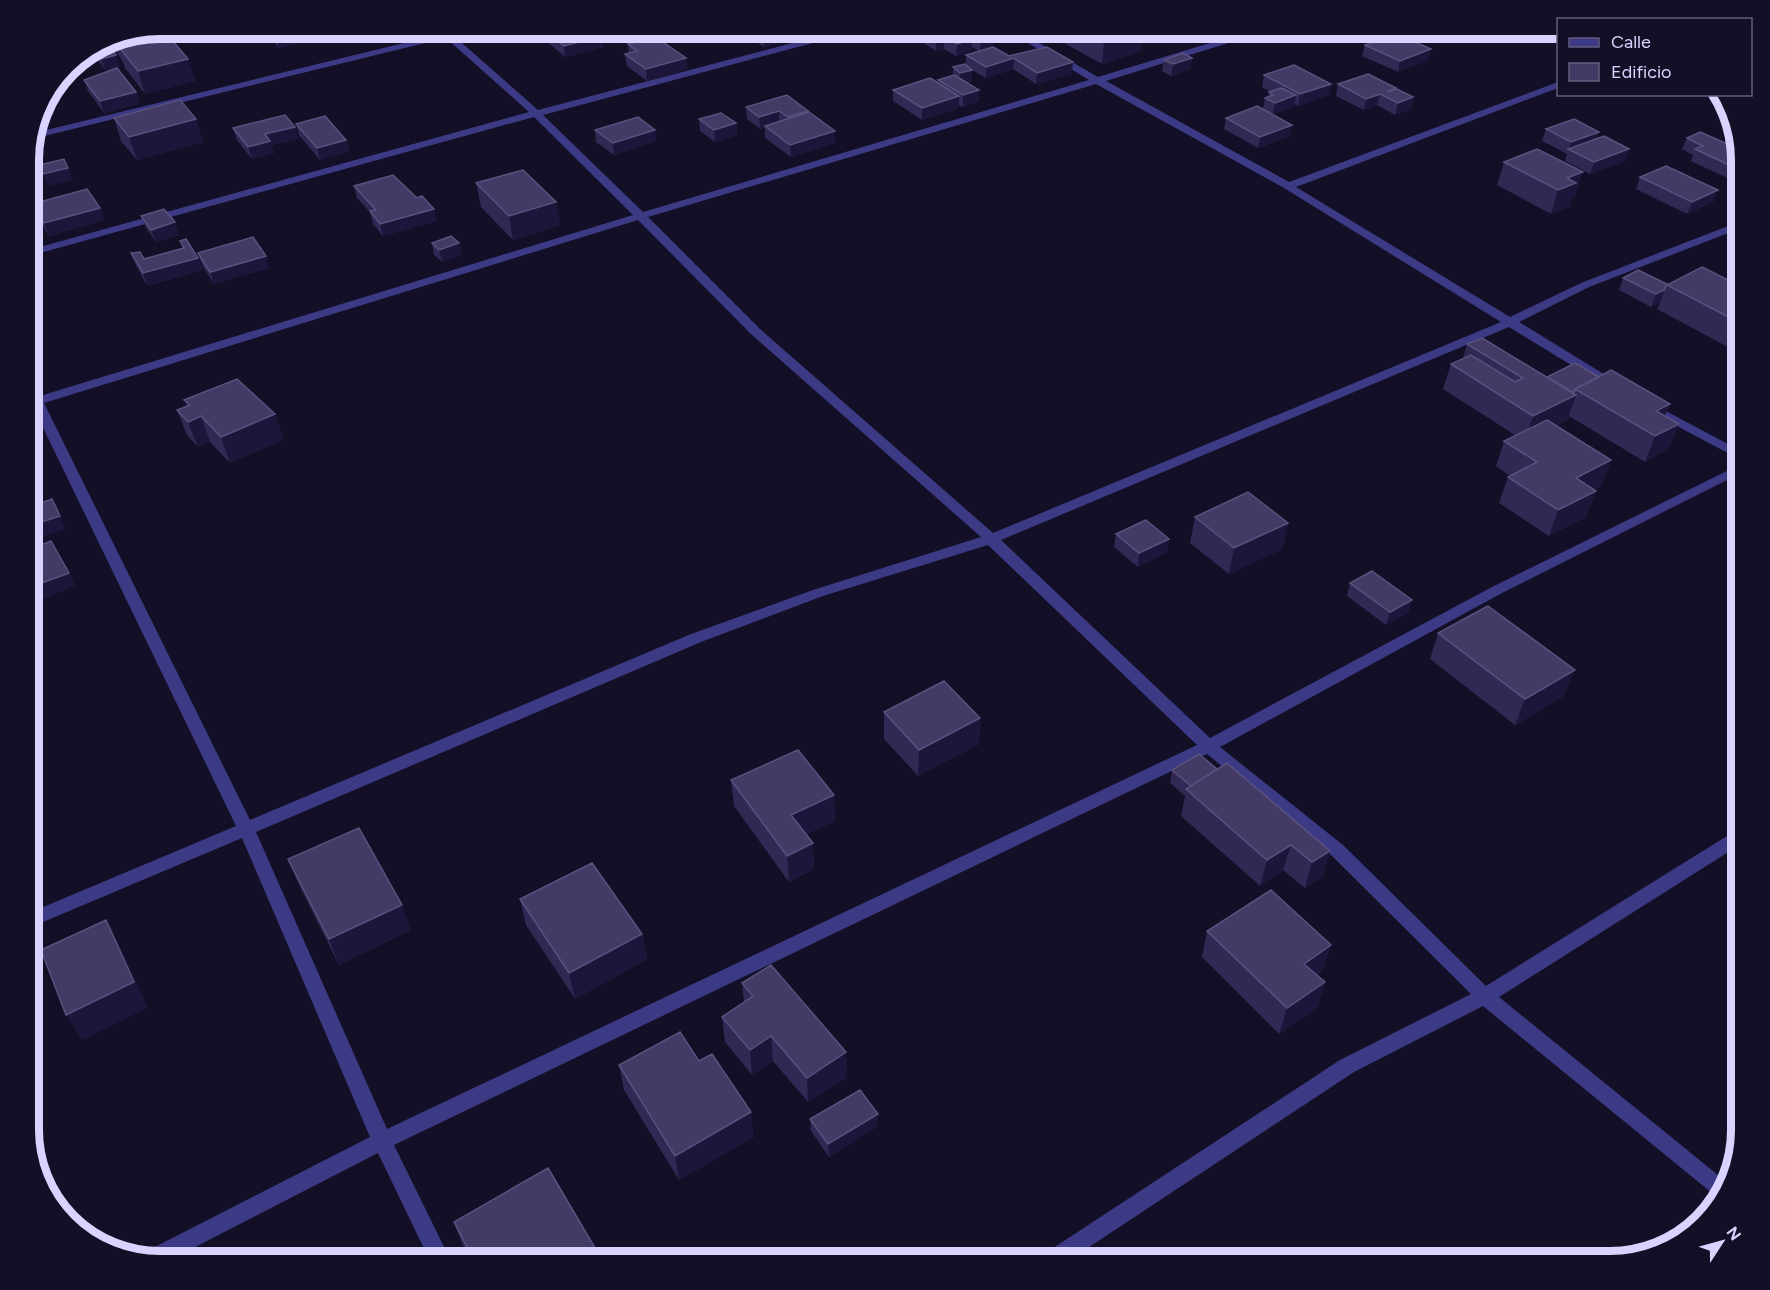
<svg xmlns="http://www.w3.org/2000/svg" width="1770" height="1290" font-family="Figtree,sans-serif">
<style>
.lines{fill:none;stroke-linecap:round;stroke-linejoin:round}
.minor{fill:#3d3a85;fill-rule:evenodd}
.wall{fill:#312854}
.shaded-wall{fill:#1d163a}
.building{fill:#433a66;stroke:#5a527e;stroke-width:1.5}
.rim{fill:none;stroke:#d9d4ff;stroke-width:8}
</style>
<rect width="100%" height="100%" fill="#130f26"/>
<g class="lines">
<!-- minor -->
<path class="minor" d="M437,29H446L449,32L476,29L475,31L454,36L538,110L846,29H859L858,31L543,115L643,212L1089,80L1005,29H1015L1098,77L1256,29H1268L1267,31L1106,81L1289,182L1558,82V88L1296,187L1510,317L1581,283L1741,221V228L1589,287L1519,322L1620,384L1622,387L1620,390H1612L1509,327L1001,540L1210,738L1492,587L1741,464V473L1502,593L1220,747L1343,845L1486,986L1735,831L1741,830V844L1499,997L1724,1180L1718,1198L1483,1006L1354,1072L1068,1261H1041L1044,1254L1340,1060L1471,994L1331,855L1207,754L394,1145L451,1261H430L378,1153L168,1261H160L143,1256L145,1252L370,1137L242,838L29,928V913L236,826L33,407L29,408V382L33,383L40,396L633,215L534,117L29,256V250L529,112L446,38L32,139L34,133L441,34ZM1096,84L1284,188L1501,322L993,533L759,328L648,217ZM638,220L751,334L981,537L813,590L691,634L250,820L44,403ZM988,545L1197,745L387,1129L256,832L701,642L823,596Z
M1647,401L1741,451V460L1643,408L1641,405L1643,402Z"/>
</g>
<!-- wall -->
<path class="wall" d="M160,28H212L214,34L196,39L189,31L168,36L188,59L195,81L145,94L125,68L123,62L111,44L109,39Z
M265,28H310L313,40L279,48L267,34Z
M371,28H414V31L382,39Z
M525,28H593L602,36L603,47L565,57L544,39L543,36L538,38Z
M631,28H676L644,38Z
M686,28H727L698,37Z
M736,28H803V35L764,47Z
M906,28H970L972,39V35L994,36L993,47L1009,56L1072,74L1036,84L1013,69L986,78L972,70V81L967,83L979,101L963,107L959,105V108L922,120L893,101V90L938,83V80L953,75V67L966,65V55L979,51L972,47V50L956,56L944,49L936,51L906,32Z
M1044,28H1143L1141,51L1102,64L1044,32Z
M106,41L116,55L120,67L105,70L96,58L72,63Z
M628,44L686,58L687,69L647,81L627,66L625,54L629,53Z
M1365,45L1431,49L1428,60L1398,72L1362,56Z
M1192,58L1190,69L1171,76L1162,71L1164,60Z
M1264,75L1331,84L1329,95L1298,106L1294,104V107L1273,114L1263,109L1265,98L1268,96L1269,92H1271L1262,87Z
M84,80L136,92L139,104L104,113L88,91Z
M1338,84L1395,89L1413,97L1411,109L1395,115L1377,105L1364,110L1336,96Z
M746,107L809,113L835,143L791,157L765,138V127L760,129L747,119Z
M114,118L196,119L203,142L137,160L121,141Z
M1226,118L1290,136L1258,148L1224,129Z
M699,119L736,123L737,135L715,142L700,131Z
M296,124L346,140L349,151L320,160L299,135Z
M295,127L298,139L271,145L274,153L252,159L237,140L233,128Z
M1546,129L1597,139L1629,149L1625,161L1590,174L1565,161L1567,154L1542,141Z
M595,130L656,141L614,155L596,142Z
M1687,138L1742,160V185L1691,161L1693,155L1682,149Z
M1504,162L1575,196L1572,197L1569,207L1551,214L1497,185Z
M1640,177L1718,190L1713,202L1687,214L1636,189Z
M476,183L556,202L560,225L513,240L481,207Z
M354,186L417,198L434,209L436,221L383,236L373,224L370,212L357,198Z
M32,204L104,220L49,236L37,216Z
M141,216L179,235L156,242L146,228Z
M180,241L198,258L202,270L147,286L136,265L131,253L144,259L183,249Z
M432,243H459L462,255L442,262L434,255Z
M198,253L269,268L214,284L202,265Z
M1623,278L1667,284L1742,287V353L1741,354L1657,309L1660,303L1651,307L1619,290Z
M1467,344L1547,377H1599L1670,404L1665,416L1679,424L1668,449L1645,462L1569,416L1567,420L1556,426L1611,460L1601,486L1594,490L1596,491L1586,517L1549,536L1499,503L1508,477L1510,476L1496,466L1504,441L1515,435L1443,389L1451,364L1463,359Z
M184,400L275,414L283,440L230,463L210,442L198,447L187,435L177,410L187,407Z
M1195,517L1288,523L1282,549L1229,574L1190,543Z
M1116,534L1169,539L1167,552L1138,567L1114,547Z
M1350,583L1412,600L1408,613L1386,625L1347,596Z
M1438,633L1564,696L1515,725L1430,659Z
M884,712L980,718L979,744L918,776L884,739Z
M1217,769L1330,851L1323,876L1305,888L1283,870L1260,886L1181,816L1185,796L1170,783L1172,770Z
M731,780L834,795L835,821L806,834L813,843L814,869L789,882L734,806Z
M288,859L411,930L339,965L299,885Z
M520,899L642,934L647,959L575,999L526,925Z
M1207,931L1323,970L1317,975L1325,982L1317,1008L1279,1034L1202,957Z
M742,983L847,1077L808,1102L773,1061L752,1075L725,1042L722,1017L744,1003Z
M699,1061L754,1137L679,1180L624,1090L619,1065Z
M810,1119L878,1126L829,1157L811,1131Z
M454,1222L602,1262H472L463,1246Z"/>
<!-- shaded-wall -->
<path class="shaded-wall" d="M160,28H188L189,31L120,49L119,44Z
M193,28H212L214,34L196,39Z
M310,28L313,40L279,48L276,36Z
M379,28H414V31L382,39Z
M537,28H542L543,36L538,38Z
M643,28H676L644,38Z
M698,28H727L698,37Z
M763,28H803V35L764,47Z
M972,29V50L956,56L957,44L961,33Z
M1144,29L1141,51L1102,64L1104,42Z
M602,36L603,47L565,57L564,46Z
M994,36L993,48L980,51L981,40Z
M944,38V49L936,51V40Z
M93,49L96,58L72,63L73,61Z
M1431,49L1428,60L1398,72L1400,61Z
M116,55L120,67L105,70L101,59Z
M686,58L687,69L647,81L646,69Z
M1014,58L1013,69L986,78V67Z
M1192,58L1190,69L1171,76L1173,64Z
M188,59L195,81L145,94L138,71Z
M1073,62L1072,74L1036,84L1037,73Z
M972,70V81L960,84V73Z
M1331,84L1329,95L1298,106L1300,94Z
M979,90V101L963,107V95Z
M136,92L139,104L104,113L100,101Z
M1380,94L1377,105L1364,110L1366,99Z
M1296,95L1294,107L1273,114L1275,103Z
M959,96V108L922,120V108Z
M1413,97L1411,109L1395,115L1398,103Z
M779,111V123L765,126V127L760,129L759,117Z
M808,111L809,123L789,129L788,117Z
M196,119L203,142L137,160L129,137Z
M736,123L737,135L715,142L714,130Z
M1292,125L1290,136L1258,148L1260,137Z
M295,127L298,139L271,145L274,153L252,159L248,147L265,134Z
M655,130L656,141L614,155L613,143Z
M835,131V143L791,157L790,145Z
M1599,132L1595,144L1569,149L1571,142Z
M346,140L349,151L320,160L317,148Z
M1629,149L1625,161L1590,174L1594,162Z
M68,168L73,180L48,186L43,174Z
M1583,172L1575,196L1572,197L1569,207L1551,214L1558,190L1567,178Z
M1718,190L1713,202L1687,214L1692,202Z
M556,202L560,225L513,240L509,216Z
M29,205H30L35,217L29,218Z
M100,208L104,220L49,236L44,223Z
M434,209L436,221L383,236L380,224Z
M175,222L179,235L156,242L151,230Z
M459,243L462,255L442,262L439,250Z
M266,256L269,268L214,284L210,272Z
M198,258L202,270L147,286L143,273Z
M1664,290L1660,303L1651,307L1656,294Z
M1576,395L1567,420L1525,441L1533,416Z
M1670,404L1659,429L1656,411Z
M275,414L283,440L230,463L221,437Z
M201,416L210,442L198,447L188,422Z
M1679,424L1668,449L1645,462L1655,436Z
M1611,460L1601,486L1567,504L1576,478Z
M1596,491L1586,517L1549,536L1558,510Z
M60,516L66,529L29,542V526Z
M1288,523L1282,549L1229,574L1234,548Z
M1169,539L1167,552L1138,567L1139,553Z
M69,573L75,586L43,599L36,585Z
M1412,600L1408,613L1386,625L1390,612Z
M1575,670L1564,696L1515,725L1525,699Z
M980,718L979,744L918,776L919,750Z
M834,795L835,821L793,841L791,815Z
M813,843L814,869L789,882L787,856Z
M1291,845L1283,870L1260,886L1267,860Z
M1330,851L1323,876L1305,888L1312,862Z
M402,905L411,930L339,965L329,939Z
M106,920L120,946L148,1008L82,1040L66,1015Z
M642,934L647,959L575,999L569,973Z
M1331,945L1323,970L1297,989L1304,964Z
M1325,982L1317,1008L1279,1034L1287,1008Z
M771,1036L773,1061L752,1075L750,1050Z
M846,1052L847,1077L808,1102L807,1078Z
M751,1112L754,1137L679,1180L675,1156Z
M878,1114V1126L829,1157L828,1144Z"/>
<!-- building -->
<path class="building" d="M269,28H309L276,36Z
M542,28H593L602,36L564,46Z
M918,28H970L972,29L961,33L973,39L957,44L944,38L936,40Z
M1079,28H1143L1144,29L1104,42Z
M159,29L162,33L119,44L114,38Z
M986,31L994,36L981,40L972,35Z
M167,34L188,59L138,71L118,46Z
M1396,34L1431,49L1400,61L1365,45Z
M657,38L686,58L646,69L625,54L637,51L628,44Z
M106,41L116,55L101,59L93,49Z
M993,47L1009,56L1047,47L1073,62L1037,73L1014,58L986,67L966,55Z
M1183,53L1192,58L1173,64L1164,60Z
M965,64L972,70L960,73L953,67Z
M1294,65L1331,84L1300,94L1264,75Z
M117,68L136,92L100,101L84,80Z
M1368,74L1396,88L1387,92L1397,89L1413,97L1398,103L1380,94L1366,99L1338,84Z
M954,75L979,90L963,95L938,80Z
M930,78L959,96L922,108L893,90Z
M1281,88L1296,95L1275,103L1265,98L1273,95L1269,92Z
M787,95L808,111L788,117L779,111L759,117L746,107Z
M180,100L196,119L129,137L114,118Z
M1257,106L1292,125L1260,137L1226,118Z
M809,112L835,131L790,145L765,126Z
M721,113L736,123L714,130L699,119Z
M285,115L295,127L265,134L270,141L248,147L233,128Z
M325,116L346,140L317,148L296,124Z
M638,117L655,130L613,143L595,130Z
M1574,119L1599,132L1571,142L1546,129Z
M1700,132L1739,149L1742,160V171L1695,149L1703,146L1687,138Z
M1604,136L1629,149L1594,162L1568,149Z
M1537,149L1583,172L1567,178L1576,183L1558,190L1504,162Z
M64,159L68,168L43,174L39,165Z
M1666,166L1718,190L1692,202L1640,177Z
M523,170L556,202L509,216L476,183Z
M393,175L417,198L422,196L434,209L380,224L370,211L376,210L354,186Z
M87,189L100,208L44,223L32,204Z
M164,209L175,222L151,230L141,216Z
M451,236L459,243L439,250L432,243Z
M253,237L266,256L210,272L198,253Z
M186,239L198,258L143,273L131,253L140,252L144,259L184,248L180,241Z
M1702,267L1742,287V324L1667,285Z
M1638,270L1667,284L1664,290L1656,294L1623,278Z
M1482,338L1576,395L1533,416L1451,364L1471,355L1515,382L1523,378L1467,344Z
M1575,363L1599,377L1575,389L1574,393L1547,377Z
M1611,370L1670,404L1656,411L1679,424L1655,436L1575,389Z
M237,379L275,414L221,437L201,416L188,422L177,410L190,405L184,400Z
M1547,420L1611,460L1576,478L1596,491L1558,510L1508,477L1537,462L1504,441Z
M1248,492L1288,523L1234,548L1195,517Z
M52,499L60,516L29,526V507Z
M1146,520L1169,539L1139,553L1116,534Z
M51,541L69,573L36,585L29,571V564L40,560L34,548Z
M1372,571L1412,600L1390,612L1350,583Z
M1488,606L1575,670L1525,699L1438,633Z
M944,681L980,718L919,750L884,712Z
M798,750L834,795L791,815L813,843L787,856L731,780Z
M1199,754L1217,769L1191,786L1172,770Z
M1227,763L1330,851L1312,862L1291,845L1267,860L1186,789Z
M359,828L402,905L329,939L288,859Z
M592,863L642,934L569,973L520,899Z
M1271,890L1331,945L1304,964L1325,982L1287,1008L1207,931Z
M106,920L134,982L66,1015L41,950Z
M771,965L846,1052L807,1078L771,1036L750,1050L722,1017L753,996L742,983Z
M680,1032L699,1061L712,1054L751,1112L675,1156L619,1065Z
M860,1090L878,1114L828,1144L810,1119Z
M548,1168L601,1258L596,1262H475L454,1222Z"/>
<!-- crop -->
<path d="M0 0H1770V1290H0ZM160 39H1610A121 121 0 0 1 1731 160V1130A121 121 0 0 1 1610 1251H160A121 121 0 0 1 39 1130V160A121 121 0 0 1 160 39Z" fill="#130f26" fill-rule="evenodd"/>
<path class="rim" d="M160 39H1610A121 121 0 0 1 1731 160V1130A121 121 0 0 1 1610 1251H160A121 121 0 0 1 39 1130V160A121 121 0 0 1 160 39Z"/>
<!-- legend -->
<rect x="1557" y="18" width="195" height="78" fill="#130f26" stroke="#625e7d" stroke-width="1.5"/>
<rect x="1569" y="38" width="30" height="9" fill="#3d3a85" stroke="#625e7d" stroke-width="1.5"/>
<text x="1611" y="48" font-size="18" fill="#d9d4ff">Calle</text>
<rect x="1569" y="63" width="30" height="18" fill="#433a66" stroke="#625e7d" stroke-width="1.5"/>
<text x="1611" y="78" font-size="18" fill="#d9d4ff">Edificio</text>
<!-- north arrow -->
<g transform="translate(1722 1242) rotate(54)" stroke="#130f26" stroke-width="4.5" paint-order="stroke">
<path d="M0-4.5L10 22L0 15L-10 22Z" fill="#d9d4ff"/>
<text y="-9" font-size="16" font-weight="bold" text-anchor="middle" fill="#d9d4ff">N</text>
</g>
</svg>
